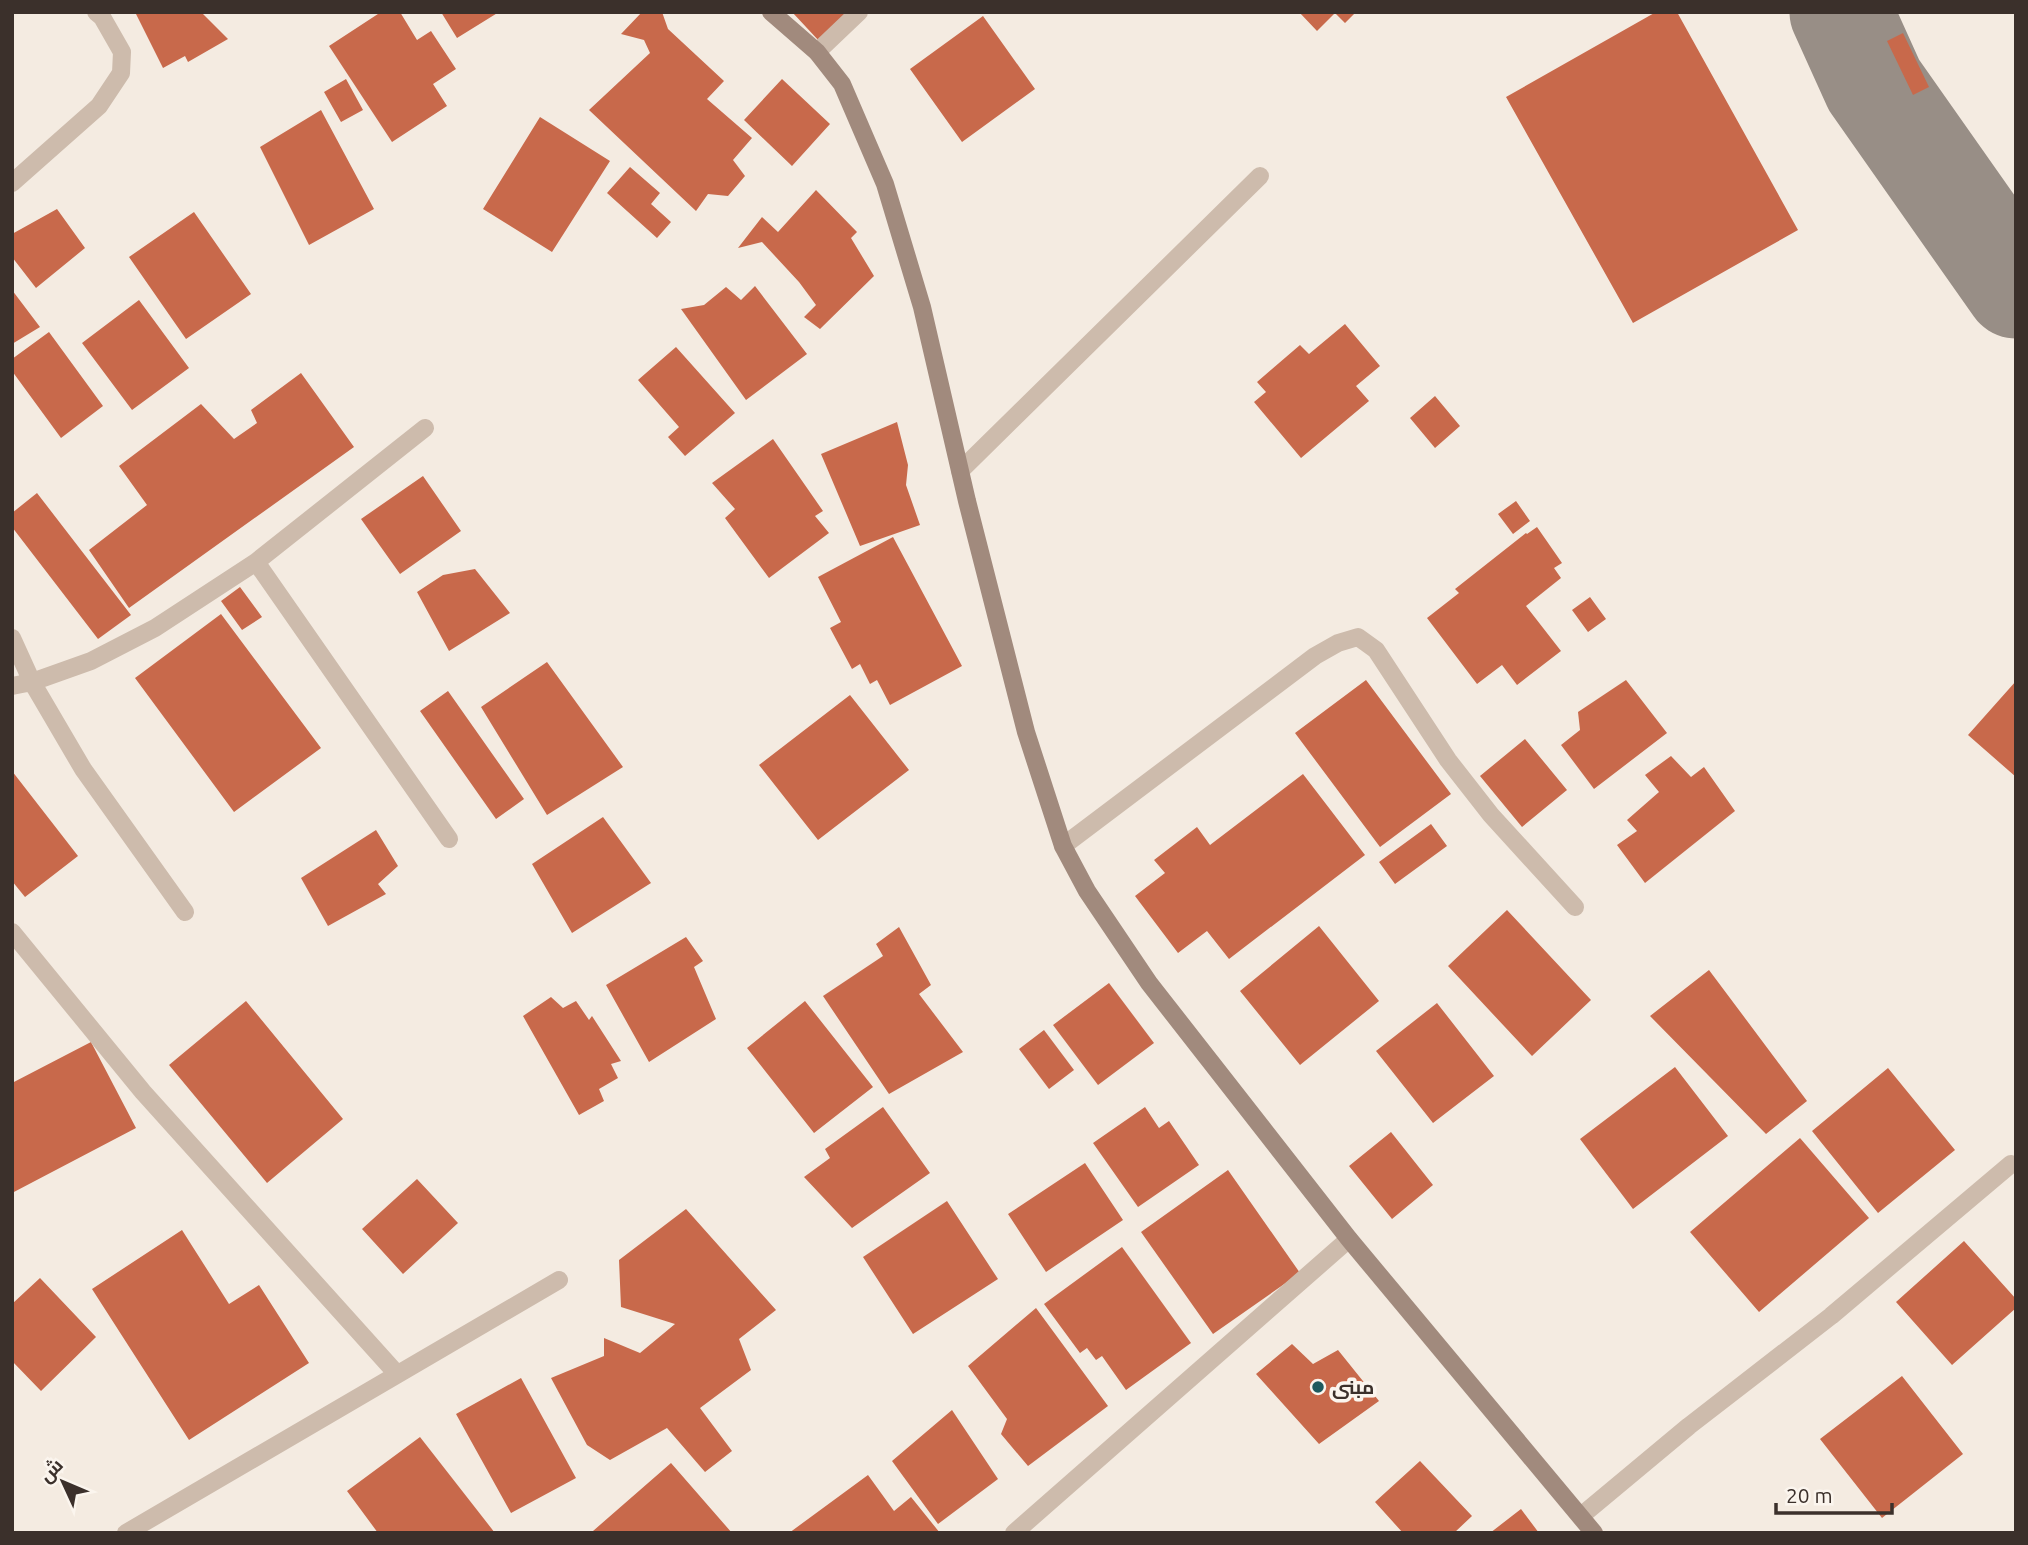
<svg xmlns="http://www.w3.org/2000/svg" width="2028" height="1545" font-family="Ubuntu,Cairo,sans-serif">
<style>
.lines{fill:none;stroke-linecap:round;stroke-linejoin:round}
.taxiway{stroke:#988e86;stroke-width:103}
.building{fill:#c8694b}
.minor{stroke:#cdbbac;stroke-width:18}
.secondary{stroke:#a18a7d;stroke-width:18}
.poi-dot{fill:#1f5a5e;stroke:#fbf5ee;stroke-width:2.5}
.labels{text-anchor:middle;stroke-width:7;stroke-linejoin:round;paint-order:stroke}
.poi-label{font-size:19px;font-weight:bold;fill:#3b302b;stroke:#fbf5ee;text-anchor:start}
</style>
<rect width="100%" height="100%" fill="#f4ebe1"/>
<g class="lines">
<!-- taxiway -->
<path class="taxiway" d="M1841,12L1874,85L2016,287"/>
</g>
<!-- building -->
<path class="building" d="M135,12H201L228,39L188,62L185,56L163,68Z
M381,12H400L417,40L431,31L456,69L433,84L447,106L392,142L329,46Z
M441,12H499L457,38Z
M642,12H662L668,29L724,81L707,99L752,138L733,160L745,176L728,196L708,194L696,211L589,110L650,53L644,40L621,34Z
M792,12H848L820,42Z
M1299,12H1356L1345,23L1335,13L1317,31Z
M1656,12H1677L1798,230L1633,323L1506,97Z
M983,16L1035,89L962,142L910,69Z
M1903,33L1929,87L1913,95L1887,41Z
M346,79L363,110L341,122L324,92Z
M782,79L830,124L792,166L744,120Z
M321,110L374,209L309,245L260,147Z
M540,117L610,161L552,252L483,209Z
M630,167L660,193L651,204L671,222L657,238L607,193Z
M816,190L857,232L851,238L874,276L820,329L804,317L816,305L799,282L762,242L738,248L762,217L778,232Z
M57,209L85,248L36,288L12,257V234Z
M194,212L251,294L186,339L129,257Z
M755,286L807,354L746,400L681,309L704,305L726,287L741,300Z
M12,290L40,327L12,344Z
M139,300L189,368L132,410L82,343Z
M1345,324L1380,366L1356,386L1369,401L1301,458L1254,402L1266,392L1257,382L1300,345L1309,354Z
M49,332L103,406L61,438L12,371V359Z
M676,347L735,413L685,456L668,437L679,427L638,380Z
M301,373L354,447L129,608L89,550L147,505L119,466L201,404L234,439L257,423L251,410Z
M1435,396L1460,426L1435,448L1410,418Z
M897,422L908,465L906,485L920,525L860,546L821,454Z
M773,439L823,511L815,516L829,533L769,578L725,518L735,509L712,483Z
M423,476L461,531L400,574L361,519Z
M37,493L131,615L98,639L12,527V513Z
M1516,501L1530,521L1513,534L1498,514Z
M1537,527L1562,563L1554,568L1561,578L1526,606L1561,651L1517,685L1502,665L1477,684L1427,618L1459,593L1455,589L1526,533L1527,534Z
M893,537L962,666L890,705L877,680L870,684L860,664L852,669L830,628L841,622L818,577Z
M475,569L510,613L449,651L417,592L443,575Z
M240,587L262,617L242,630L221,601Z
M1590,597L1606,619L1588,632L1572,610Z
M221,614L321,748L234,812L135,678Z
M547,662L623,767L547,815L481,707Z
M1366,680L1451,794L1380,847L1295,733Z
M1626,680L1667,733L1594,789L1561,745L1580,730L1578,712Z
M2016,681V777L1968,735Z
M448,691L524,799L496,819L420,711Z
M850,695L909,770L818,840L759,765Z
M1525,739L1567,790L1522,827L1480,776Z
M1671,756L1691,777L1704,767L1735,811L1645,883L1617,845L1637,831L1627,820L1659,792L1645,775Z
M12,771L78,856L25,897L12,881Z
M1303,774L1365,855L1229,959L1207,931L1178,953L1135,896L1165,873L1154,860L1197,827L1210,845Z
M603,817L651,883L572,933L532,864Z
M1431,824L1447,846L1395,884L1379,862Z
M376,830L398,866L378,884L386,894L328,926L301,878Z
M1507,910L1591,1000L1532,1056L1448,966Z
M1319,926L1379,1001L1300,1065L1240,991Z
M899,927L931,985L919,994L963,1052L889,1094L823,996L883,956L876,944Z
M686,937L703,961L694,967L716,1019L649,1062L606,985Z
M1709,970L1807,1101L1766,1134L1650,1016Z
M1109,983L1154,1043L1098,1085L1053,1025Z
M551,997L563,1008L576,1001L589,1020L592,1016L621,1061L611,1064L618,1078L599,1089L604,1101L579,1115L523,1016Z
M246,1001L343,1119L267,1183L169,1065Z
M805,1001L873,1087L814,1133L747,1048Z
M1437,1003L1494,1076L1433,1123L1376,1051Z
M1044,1030L1074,1070L1049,1089L1019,1049Z
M91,1042L136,1128L12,1193V1083Z
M1675,1067L1728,1136L1633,1209L1580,1139Z
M1888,1068L1955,1150L1878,1213L1812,1131Z
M883,1107L930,1173L852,1228L804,1177L830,1158L825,1149Z
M1145,1107L1159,1128L1169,1121L1199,1165L1138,1207L1093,1143Z
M1391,1132L1433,1185L1392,1219L1349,1166Z
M1800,1138L1869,1218L1759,1312L1690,1232Z
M1085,1163L1123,1220L1046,1272L1008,1214Z
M1228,1170L1300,1273L1213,1334L1141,1232Z
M417,1179L458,1223L403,1274L362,1229Z
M947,1201L998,1279L913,1334L863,1257Z
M686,1209L776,1310L739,1339L751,1370L700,1408L732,1451L705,1472L667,1428L610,1460L587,1445L551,1378L604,1356V1338L640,1353L675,1324L621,1307L619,1260Z
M182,1230L229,1304L259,1285L309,1363L189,1440L92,1289Z
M1964,1241L2016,1299V1308L1952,1365L1896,1302Z
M1122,1247L1191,1343L1126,1390L1102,1356L1096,1360L1087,1348L1080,1353L1044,1304Z
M40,1278L96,1337L41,1391L12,1361V1304Z
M1036,1308L1108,1406L1028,1466L1001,1434L1007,1419L968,1366Z
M1292,1344L1313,1364L1338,1350L1379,1401L1319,1444L1256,1374Z
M1902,1376L1963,1454L1882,1518L1820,1439Z
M521,1378L576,1478L511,1513L456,1414Z
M952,1410L998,1479L938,1524L892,1461Z
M420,1437L495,1533H378L347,1491Z
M1420,1461L1472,1516L1454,1533H1403L1375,1502Z
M671,1463L732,1533H595L593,1531Z
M868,1475L894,1511L911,1497L940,1533H789Z
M1521,1509L1539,1533H1490Z"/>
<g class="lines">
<!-- minor -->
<path class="minor" d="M817,52L859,12
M12,183L99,106L121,73L122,52L102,17L96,12
M960,471L1260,176
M256,562L449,839
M12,638L32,682L83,769L185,912
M12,686L32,682L91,661L155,628L256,562L425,428
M1063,846L1315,656L1338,643L1358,637L1376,650L1448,760L1491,815L1575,907
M12,932L143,1092L397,1374
M1581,1516L1689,1426L1831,1316L2011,1164
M126,1533L559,1280
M1014,1533L1349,1239"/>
<!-- secondary -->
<path class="secondary" d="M771,12L817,52L842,84L885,184L922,307L967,501L1026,732L1063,846L1087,891L1149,983L1349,1239L1594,1533"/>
</g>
<!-- markers -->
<circle class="poi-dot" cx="1318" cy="1387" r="7"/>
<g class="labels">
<!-- poi labels -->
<g class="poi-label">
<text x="1332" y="1394">مبنى</text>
</g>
</g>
<!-- border -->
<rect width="2028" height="1545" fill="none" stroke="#3b302b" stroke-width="28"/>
<!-- north arrow -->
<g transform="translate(63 1482) rotate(314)" stroke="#fbf5ee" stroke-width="5" paint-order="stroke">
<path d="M0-5L12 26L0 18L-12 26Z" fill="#3b302b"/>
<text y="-10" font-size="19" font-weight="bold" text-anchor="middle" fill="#3b302b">ش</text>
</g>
<!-- scale -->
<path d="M1776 1503v10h116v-10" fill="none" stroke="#3b302b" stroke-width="3.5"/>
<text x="1786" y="1503" font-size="21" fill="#3b302b" stroke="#fbf5ee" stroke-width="5" paint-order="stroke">20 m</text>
</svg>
